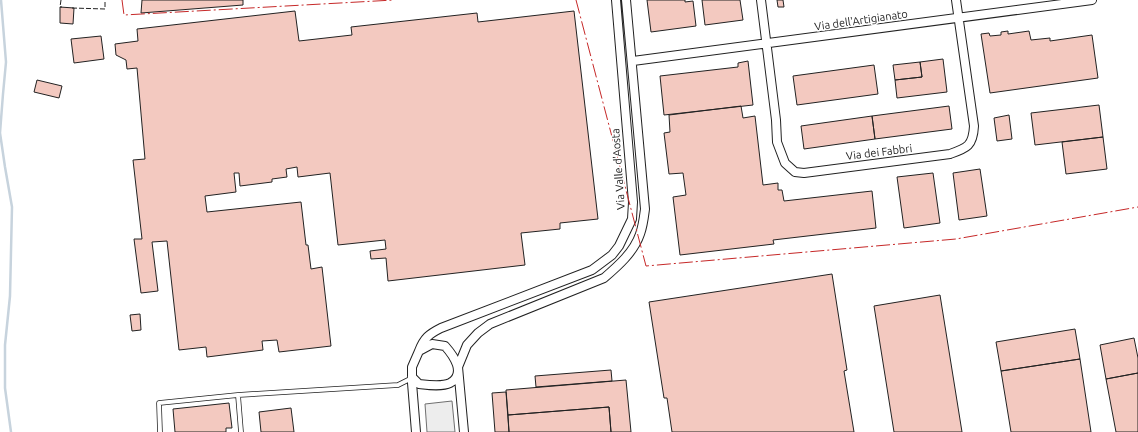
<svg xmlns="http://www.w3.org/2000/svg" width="1138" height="432" font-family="Ubuntu,sans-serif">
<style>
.parking{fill:#ededed;stroke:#6f6f6f}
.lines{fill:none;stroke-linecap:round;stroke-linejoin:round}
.stream{stroke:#c7d3dd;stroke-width:2.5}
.building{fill:#f3c9c0;stroke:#222}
.service-casing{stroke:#222;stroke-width:5.5}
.minor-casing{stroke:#222;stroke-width:10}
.service{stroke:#fff;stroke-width:4}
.minor{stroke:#fff;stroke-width:8}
.fence{stroke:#222;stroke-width:1;stroke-dasharray:5 2;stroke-linecap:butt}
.power{stroke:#c62828;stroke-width:1;stroke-dasharray:14 3 2 3;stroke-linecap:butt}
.labels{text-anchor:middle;stroke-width:3;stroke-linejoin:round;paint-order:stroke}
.street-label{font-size:11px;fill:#222;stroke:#fff}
</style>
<rect width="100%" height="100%" fill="#fff"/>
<!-- parking -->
<path class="parking" d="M452,401L455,432H427L425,404Z"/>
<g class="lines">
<!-- stream -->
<path class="stream" d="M1,0L6,62L3,94L0,133L5,167L12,207L10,296L5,345V388L11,432"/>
</g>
<!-- building -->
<path class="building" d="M142,0H243V5L141,13Z
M647,0H685V2L693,1L696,26L651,32Z
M702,0H740L743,20L705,25Z
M777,0H783L784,7H778Z
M60,7L74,8L73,24L60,23Z
M295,11L299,41L352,35L351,27L477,13L478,22L574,11L598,219L560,223V229L521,233L525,265L388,281L386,258L371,259L370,251L386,249L385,240L338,245L330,173L298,177L297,167L286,169L287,177L272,179V182L240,186L239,173H234L236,192L205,196L207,212L301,202L306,245H308L311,269L322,267L331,346L279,352L277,340L262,341L263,350L207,357L206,347L179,350L167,241L152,242L158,291L141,293L134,239H142L133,160L145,159L137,68L127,69L126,60L116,55L115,44L138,41L137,29Z
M1008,31V34L1029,31L1031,40L1050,38V41L1092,35L1098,78L990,93L981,34L989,33L990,36L1001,35V32Z
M101,36L104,59L74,63L71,39Z
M943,59L947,92L897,98L895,80L922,77L920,62Z
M748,61L753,105L664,115L660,76L738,67V63Z
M920,62L922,77L895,80L893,65Z
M874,65L878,94L797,105L793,76Z
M37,80L62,86L59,98L34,92Z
M1099,105L1103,137L1035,145L1031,113Z
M741,106L743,118L755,116L763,185L778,183V190H782L784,201L872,191L876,228L773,240L774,244L680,255L673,197L686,195L683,173L669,174L664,133L670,132L669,115Z
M949,106L952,129L875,139L872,116Z
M1009,115L1012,139L997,141L994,118Z
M872,116L875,139L804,149L801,126Z
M1103,137L1107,169L1066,174L1062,142Z
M980,169L987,216L959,220L953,173Z
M933,173L940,223L904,228L897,177Z
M832,274L847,370L844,371L854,432H672L667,398H664L649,302Z
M940,295L962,432H894L874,306Z
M140,314L141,330L132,331L130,315Z
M1075,329L1080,359L1001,371L996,342Z
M1134,338L1138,358V373L1106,379L1100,345Z
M1080,359L1091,432H1011L1001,371Z
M611,370L612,381L536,387L535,376Z
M1138,373V432H1116L1106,379Z
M626,380L631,432H611L609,407L508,415L506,390Z
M506,392L509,432H495L492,393Z
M229,403L232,428H226V432H175L173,409Z
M609,407L611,432H509L508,415Z
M291,408L294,432H261L259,412Z"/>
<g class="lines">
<!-- service casing -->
<g class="service-casing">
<path id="service" d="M238,395L398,385L412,378
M160,432L159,403L238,395L241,432"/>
</g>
<!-- minor casing -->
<g class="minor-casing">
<path id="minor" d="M761,0L776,120L777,142L785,163L795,172L804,173L950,154C967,148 973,146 974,126L956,0
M633,61L1092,0
M419,351C424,338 429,334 441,328L592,270L612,255L619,246L632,219L633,202L616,0
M412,377L419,384C428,385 442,387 450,383C467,374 453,355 445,346L432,344L419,351L412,367V383L416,432
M464,432L458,367L467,345L478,333L490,324L604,278C618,266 634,252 640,234C643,226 644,217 645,209L626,0"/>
</g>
<!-- service -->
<use href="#service" class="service"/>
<!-- minor -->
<use href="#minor" class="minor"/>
<!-- fence -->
<path class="fence" d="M61,0L60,7H62
M72,8L105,9V0"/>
<!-- power -->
<path class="power" d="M122,0L124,15L394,0
M576,0L646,266L956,239L1138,207"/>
</g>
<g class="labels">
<!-- street labels -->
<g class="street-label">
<text transform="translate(861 20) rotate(-8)" y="4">Via dell'Artigianato</text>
<text transform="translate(879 152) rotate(-7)" y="4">Via dei Fabbri</text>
<text transform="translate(618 169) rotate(-94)" y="4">Via Valle d'Aosta</text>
</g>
</g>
</svg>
